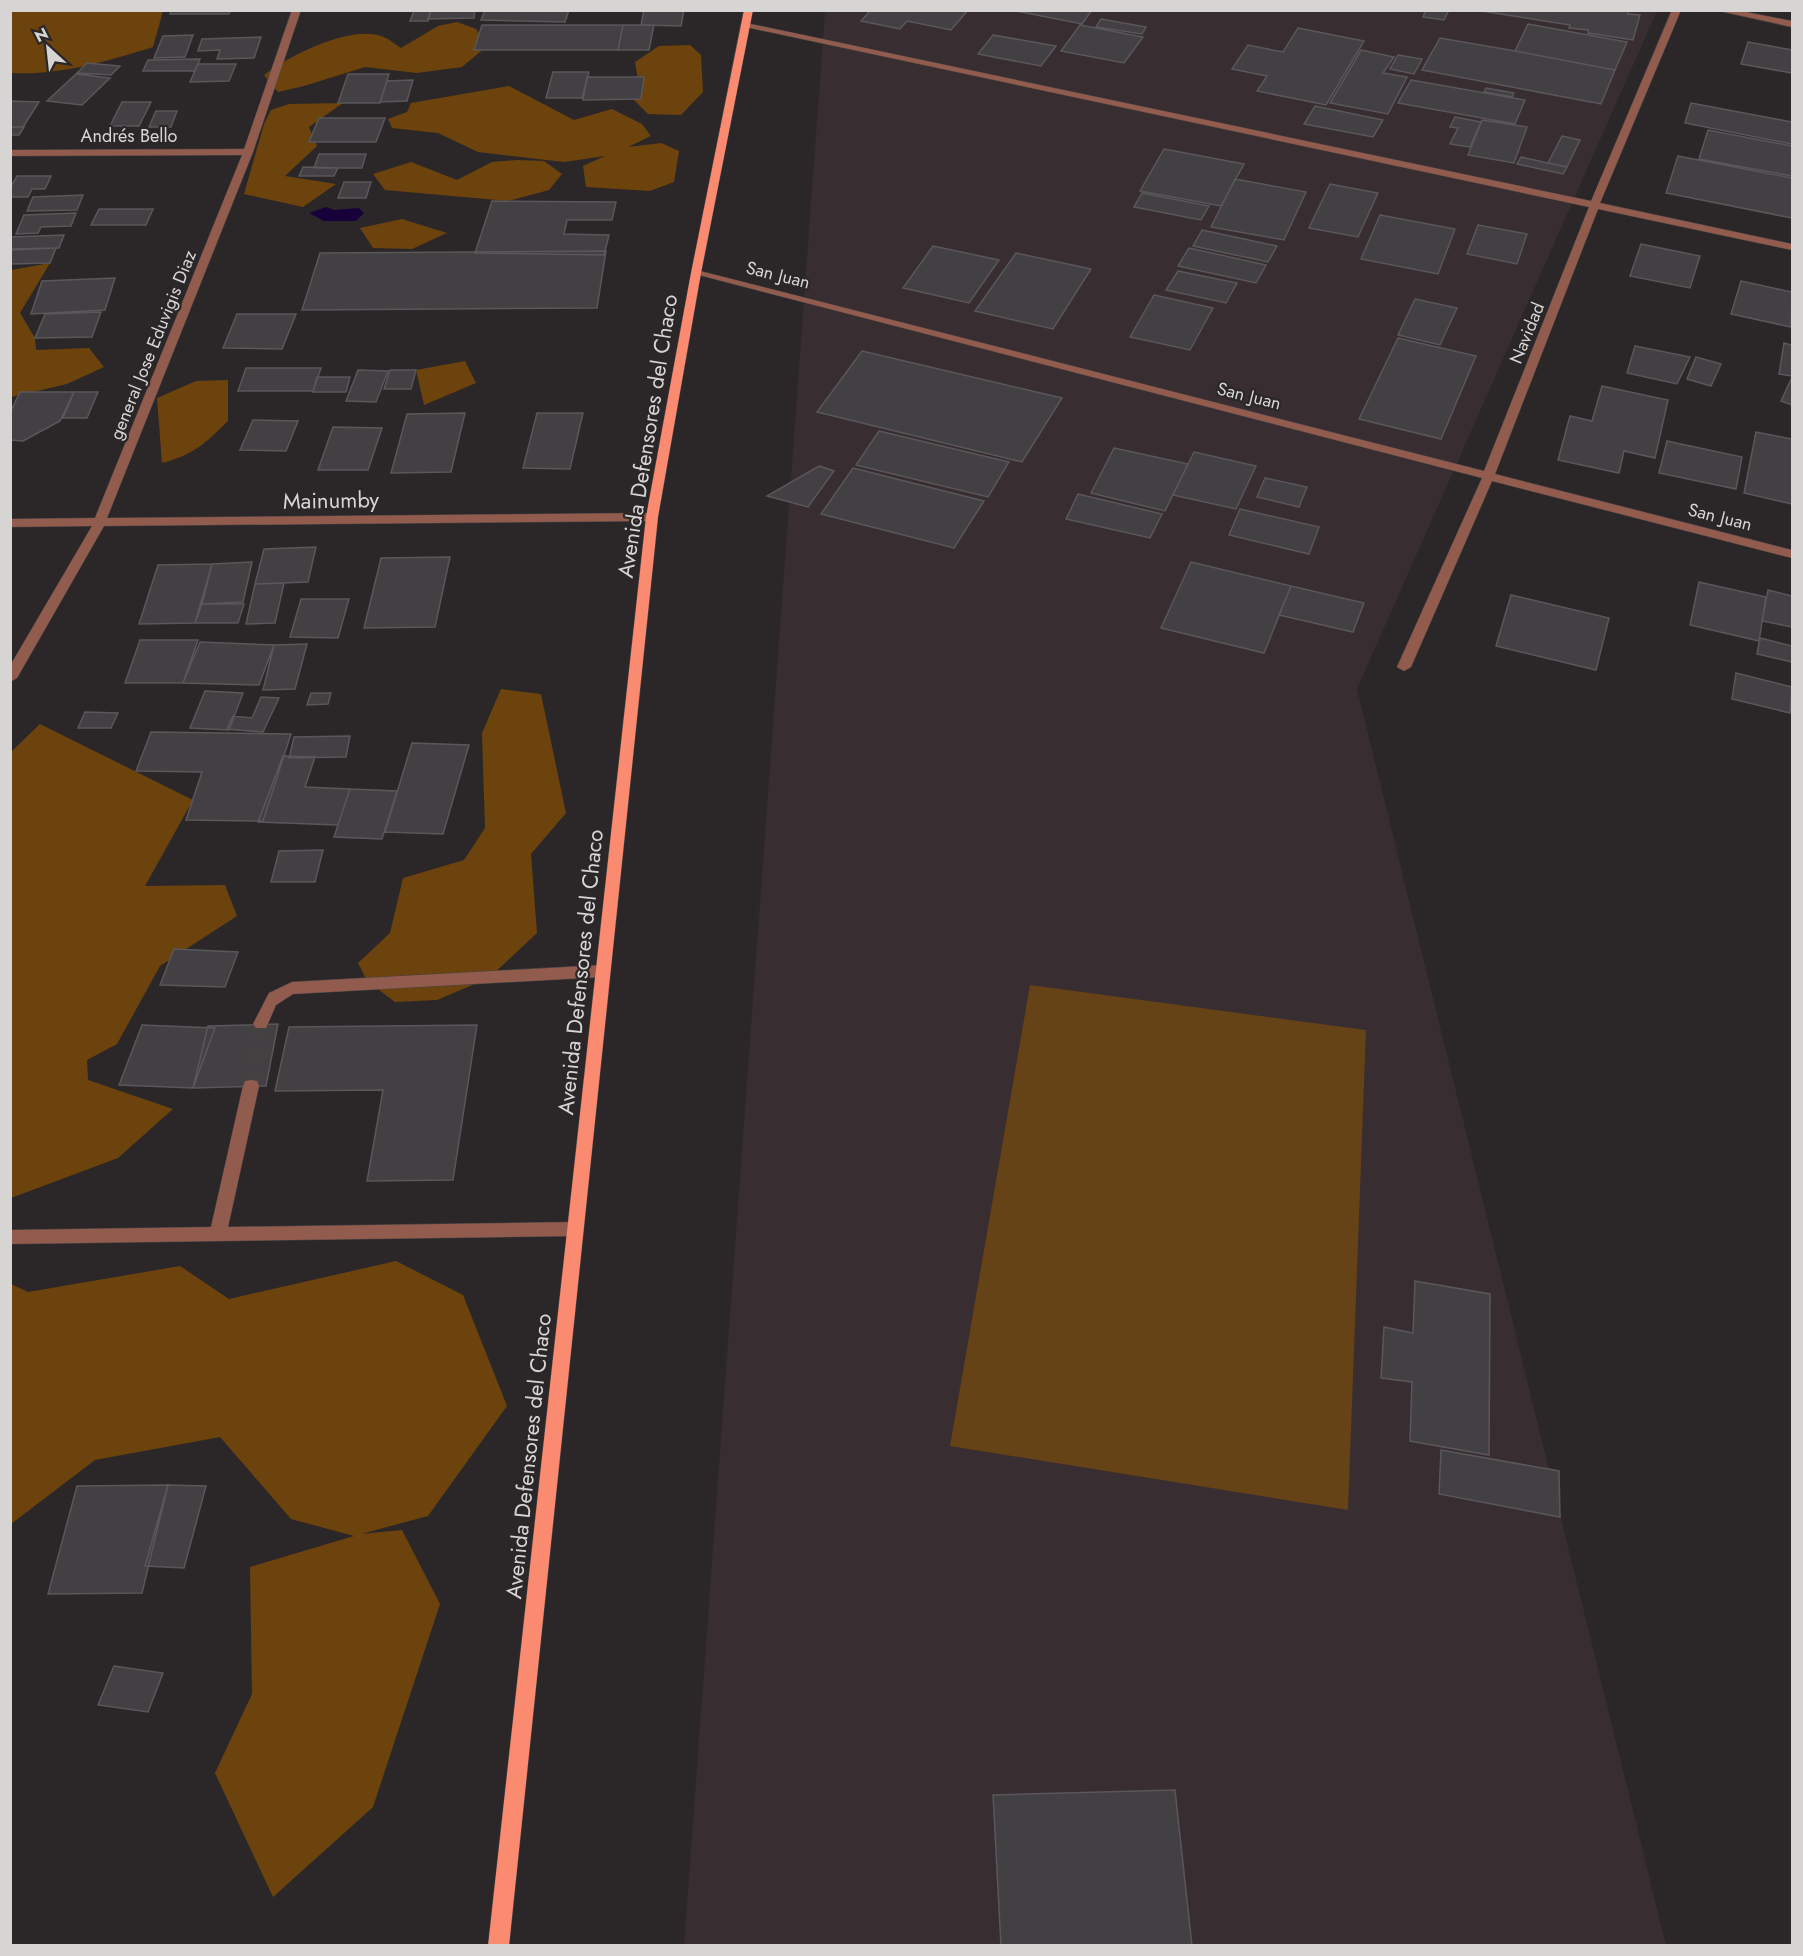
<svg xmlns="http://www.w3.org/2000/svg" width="1803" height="1956" viewBox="0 0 1803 1956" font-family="Jost,sans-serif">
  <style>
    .built { fill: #382d30 }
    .green { fill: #664217 }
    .forest { fill: #6c430d }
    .water { fill: #18003b }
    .building { fill: #434043; stroke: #5a575a; stroke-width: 1.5 }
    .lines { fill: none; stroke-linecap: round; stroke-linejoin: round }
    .minor-tunnel { stroke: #454142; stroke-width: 15; stroke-dasharray: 15 8; stroke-linecap: butt }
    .minor-casing { stroke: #474344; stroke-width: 1 }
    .major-casing { stroke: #474344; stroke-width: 1 }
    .minor { fill: #915b4e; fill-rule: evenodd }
    .major { fill: #fa8a70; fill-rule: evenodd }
    .labels { text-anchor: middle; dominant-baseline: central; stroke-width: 4.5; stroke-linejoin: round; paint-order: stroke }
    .far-street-label { font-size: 18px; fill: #d7d4d4; stroke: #2b2728 }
    .street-label { font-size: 22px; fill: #d7d4d4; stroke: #2b2728 }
  </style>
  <rect width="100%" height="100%" fill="#2b2728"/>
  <!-- built -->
  <path class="built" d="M825,11H1657L1357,689L1666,1945L684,1946Z"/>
  <!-- green -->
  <path class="green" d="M1030,985L1366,1030L1348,1510L950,1446Z"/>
  <!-- forest -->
  <path class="forest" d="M10,11H163L153,47C108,61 58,76 11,73Z
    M457,22L476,29L487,46L462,67L417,73L365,67L304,86L278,92L264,75C288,56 350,25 381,36C388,38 395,44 401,48L438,26Z
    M690,45L701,55L703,92L681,115L648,114L633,99H641L635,62L659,46Z
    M509,86L574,120L612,109L642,124L651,136L628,147L661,143L679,151L674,182L650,191L586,187L583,166L605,156L564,162L478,152L438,133L392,128L388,119L407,112L411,103Z
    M343,103L309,127L317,146L285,176L336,184L303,207L244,194L264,124L271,110L289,104Z
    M517,160L544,161L562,174L549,190L508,201L385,190L373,174L411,162L457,180L492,162Z
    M402,219L447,233L412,249L373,248L360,228Z
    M50,263L20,313L35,338L36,350L89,348L104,367L67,384L11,397V270Z
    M465,361L476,383L424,405L416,370Z
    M228,380V421C206,443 193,455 162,463L157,398L196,381Z
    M501,689L541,694L566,813L531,854L537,933L489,978L437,1000L395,1002L367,981L358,963L390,933L403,878L464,860L485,828L482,733Z
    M40,724L193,800L145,886L225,885L237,916L160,966L117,1044L87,1060L88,1080L173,1109L118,1158L11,1198V752Z
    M396,1261L463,1295L507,1406L428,1516L361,1534L402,1530L440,1604L373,1807L273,1897L215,1773L252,1694L250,1567L354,1536L291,1519L220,1437L95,1460L11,1524V1284L28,1292L180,1266L229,1299Z"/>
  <!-- water -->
  <path class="water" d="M326,207L334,210L359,208L364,213L356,221H324L309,213Z"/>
  <!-- building -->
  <path class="building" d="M172,10H231L229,14H170Z
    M431,10L428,21H410L414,11Z
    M431,10H475L474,18L428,19Z
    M485,10H569L565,22L481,20Z
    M644,10H684L681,26L641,25Z
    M871,10H968L951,30L907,21L900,29L861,21Z
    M1011,10H1092L1082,24Z
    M1426,10H1449L1444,20L1423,17Z
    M1475,10H1627L1629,11L1628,14L1640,15L1633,40L1588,33V30L1569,28L1570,25Z
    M1101,19L1146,27L1142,34L1096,27Z
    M1528,24L1627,42L1615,70L1515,51Z
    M482,25H623L618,50H474Z
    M623,25H654L649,50H618Z
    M1080,25L1143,37L1124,63L1061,51Z
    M1298,28L1364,41L1326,105L1257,91L1267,76L1232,69L1248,45L1283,52Z
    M193,35L185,57L154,58L163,36Z
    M993,35L1056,46L1041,66L978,54Z
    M261,37L254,58L217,59L220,50L198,51L202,39Z
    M1440,38L1515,51L1615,70L1601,104L1422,70Z
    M1748,42L1792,50V73L1741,64Z
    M1361,50L1394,57L1383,73L1407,77L1388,114L1330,103Z
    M1398,55L1422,59L1414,74L1390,69Z
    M200,59L195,71H143L148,60Z
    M87,63L120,66L111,75L77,73Z
    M198,64H236L229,81L190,82Z
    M553,72H589L582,98H546Z
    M76,74L110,78L82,105L47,101Z
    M348,74H389L380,103H338Z
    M587,77H644L641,99L583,100Z
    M413,80L407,101L380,102L387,81Z
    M1411,80L1525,100L1515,124L1398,103Z
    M1486,88L1514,93L1512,97L1484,92Z
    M10,101L39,102L23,127H10Z
    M122,102H151L139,126H110Z
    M1691,103L1792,122V144L1685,123Z
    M1315,106L1383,120L1373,137L1304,124Z
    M156,111H177L171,127H149Z
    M1455,117L1481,122L1470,147L1450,144L1458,128L1450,127Z
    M319,118H385L376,142H309Z
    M1482,120L1527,127L1514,163L1468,155Z
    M10,127H24L19,135H10Z
    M1708,130L1792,146V176L1699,159Z
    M1562,136L1580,140L1567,167L1548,163Z
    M1164,149L1244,164L1221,206L1140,191Z
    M319,154H366L362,168H314Z
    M1678,156L1792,178V218L1666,193Z
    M1521,157L1548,163L1567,167L1563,174L1517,164Z
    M303,167L338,168L334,176H299Z
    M17,176H51L45,189H32L28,197H10V188Z
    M1235,179L1306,192L1284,240L1211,227Z
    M344,182H371L366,198H338Z
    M1330,184L1378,193L1358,237L1309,228Z
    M1142,193L1209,206L1201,220L1134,207Z
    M83,195L77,210L27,211L33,197Z
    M492,201L616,202L612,220H567L564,234L609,235L604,255L475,253Z
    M99,209H153L146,225H91Z
    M76,213L71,226L41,227L38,233L16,234L24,215Z
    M1380,215L1455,229L1438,274L1361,259Z
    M1478,225L1527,234L1517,264L1467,254Z
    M1202,230L1277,246L1268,262L1193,246Z
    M64,235L59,248L10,249V237Z
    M1641,244L1700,256L1690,288L1630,276Z
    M933,246L999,260L969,303L903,288Z
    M56,248L50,263L10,264V250Z
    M1189,248L1266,265L1256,283L1178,266Z
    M606,251L597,308L302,310L320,253Z
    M1016,253L1091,269L1053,329L975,311Z
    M1178,271L1237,283L1226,303L1166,290Z
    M115,278L105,310L31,314L42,281Z
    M1741,281L1792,292L1791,327L1731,314Z
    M1154,295L1213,308L1190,350L1130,337Z
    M1415,299L1457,308L1440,345L1398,335Z
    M101,312L92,337L35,338L45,314Z
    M237,314H296L282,349L223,348Z
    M1398,338L1476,356L1441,439L1359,419Z
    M1784,343L1792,345V376L1779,374Z
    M1635,346L1690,357L1677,384L1627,373Z
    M862,351L1062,398L1022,462L817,412Z
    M1696,357L1721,364L1711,386L1687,379Z
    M246,368H321L313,391H238Z
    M358,370L388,371L376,402L346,401Z
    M390,370H416L411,389H384Z
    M317,377H350L346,392H313Z
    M1792,377V405L1781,401Z
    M1602,386L1668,400L1655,458L1624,451L1619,473L1558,460L1570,416L1592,421Z
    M20,392H74L60,421L23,441L10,440V413Z
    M74,392H98L87,418H63Z
    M465,413L451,472L391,473L407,414Z
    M537,413H583L570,469L523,468Z
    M253,420L298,421L286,451L240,450Z
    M333,427L382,428L368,470H318Z
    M879,431L1009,462L988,497L856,465Z
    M1756,432L1792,439V504L1744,493Z
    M1667,441L1742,457L1736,489L1659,473Z
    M1114,448L1188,464L1165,511L1091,493Z
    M1194,452L1256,466L1236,509L1173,495Z
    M819,466L834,471L808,507L767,496Z
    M853,468L984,501L954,548L821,514Z
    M1265,478L1307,487L1299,507L1257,497Z
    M1078,494L1162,514L1150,538L1066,519Z
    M1240,509L1319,527L1309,554L1229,535Z
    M316,547L308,582L255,584L264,549Z
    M450,557L435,627L364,628L381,558Z
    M252,562L243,602L202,604L212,564Z
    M1191,562L1291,586L1264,653L1161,628Z
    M212,564L195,623L139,624L158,565Z
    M1699,582L1766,597L1759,641L1690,625Z
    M284,583L275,623L246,624L255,584Z
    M1291,586L1364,603L1353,632L1279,615Z
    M1768,590L1792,596V627L1762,621Z
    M1511,595L1609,618L1596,670L1496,646Z
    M301,599H349L338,638L290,637Z
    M202,604H244L238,623H195Z
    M1760,638L1792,646V662L1757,654Z
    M140,640H198L183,683H125Z
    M200,642L274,645L259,685L183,683Z
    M307,644L295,689L263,690L274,645Z
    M1736,673L1792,687L1790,713L1732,699Z
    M205,691L243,693L229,730L190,728Z
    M311,693H331L328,704L307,705Z
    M261,697L279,698L263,732L227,729L233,716L252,718Z
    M85,712L118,713L111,728H78Z
    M151,732L291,734L263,821L186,820L202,772L136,771Z
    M350,736L346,757L289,758L294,737Z
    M412,743L469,745L443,834L385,832Z
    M283,756L315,757L305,787L350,789L338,825L258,822Z
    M350,789L397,791L382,839L334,837Z
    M323,850L315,882H271L279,851Z
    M174,949L238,952L225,987L160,985Z
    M278,1024L266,1086L193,1088L208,1026Z
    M142,1025L215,1028L193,1088L119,1085Z
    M477,1025L453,1180L367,1181L383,1090L275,1091L289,1027Z
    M1415,1281L1490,1294L1489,1455L1410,1441L1412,1382L1381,1378L1384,1327L1413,1333Z
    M1441,1450L1559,1471L1560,1517L1439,1494Z
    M168,1485L206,1486L184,1568L145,1566Z
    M168,1485L142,1593L48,1594L77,1486Z
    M114,1666L163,1673L148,1712L98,1705Z
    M1175,1790L1192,1946H1001L993,1795Z"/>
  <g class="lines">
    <!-- minor-tunnel -->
    <path class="minor-tunnel" d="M251,1086L261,1024"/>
    <!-- minor casing -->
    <g class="minor-casing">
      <path id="minor" d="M292,10H301L253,152L107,518L652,513L658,517L652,521L104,526L17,678L10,682V666L92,526L10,527V519L95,518L242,155L10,156V150L244,149Z
        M1672,10H1681L1600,203L1792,244V250L1598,209L1495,474L1792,550V558L1492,481L1411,667L1404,671L1397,667L1482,478L691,273L696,270L700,271L1484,471L1589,207L741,26L746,23L1591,201Z
        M1715,10H1736L1792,21V27Z
        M603,965L608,967L610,971L608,975L603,977L293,994L276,1005L266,1028H256L253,1024L269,993L292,982Z
        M251,1080L257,1081L259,1086L228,1227L575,1222L581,1224L583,1229L581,1234L575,1236L10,1244V1230L211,1227L243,1086L245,1081Z"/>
    </g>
    <!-- major casing -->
    <g class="major-casing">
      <path id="major" d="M744,10H753L701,273L658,517L509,1946H488L646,517L691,273Z"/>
    </g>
    <!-- minor -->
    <use href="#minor" class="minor"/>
    <!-- major -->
    <use href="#major" class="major"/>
  </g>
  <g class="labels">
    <!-- far-street labels -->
    <g class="far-street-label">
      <text x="129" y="136">Andrés Bello</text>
      <text transform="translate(778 275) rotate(14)">San Juan</text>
      <text transform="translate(1527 333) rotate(-68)">Navidad</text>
      <text transform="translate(153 345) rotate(-68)">general Jose Eduvigis Diaz</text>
      <text transform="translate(1249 396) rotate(14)">San Juan</text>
      <text transform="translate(1720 517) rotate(14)">San Juan</text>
    </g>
    <!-- street labels -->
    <g class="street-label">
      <text transform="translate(647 436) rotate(-81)">Avenida Defensores del Chaco</text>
      <text transform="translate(331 500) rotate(-1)">Mainumby</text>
      <text transform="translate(580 972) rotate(-84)">Avenida Defensores del Chaco</text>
      <text transform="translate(528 1456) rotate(-84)">Avenida Defensores del Chaco</text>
    </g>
  </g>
  <!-- border -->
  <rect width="1803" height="1956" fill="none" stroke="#d7d4d4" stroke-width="24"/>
  <!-- north arrow -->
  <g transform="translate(48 48) rotate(333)" stroke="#2b2728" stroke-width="4.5" paint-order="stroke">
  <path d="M0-4.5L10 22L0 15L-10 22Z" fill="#d7d4d4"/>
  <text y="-9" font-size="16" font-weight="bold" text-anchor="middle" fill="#d7d4d4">N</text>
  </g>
</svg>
